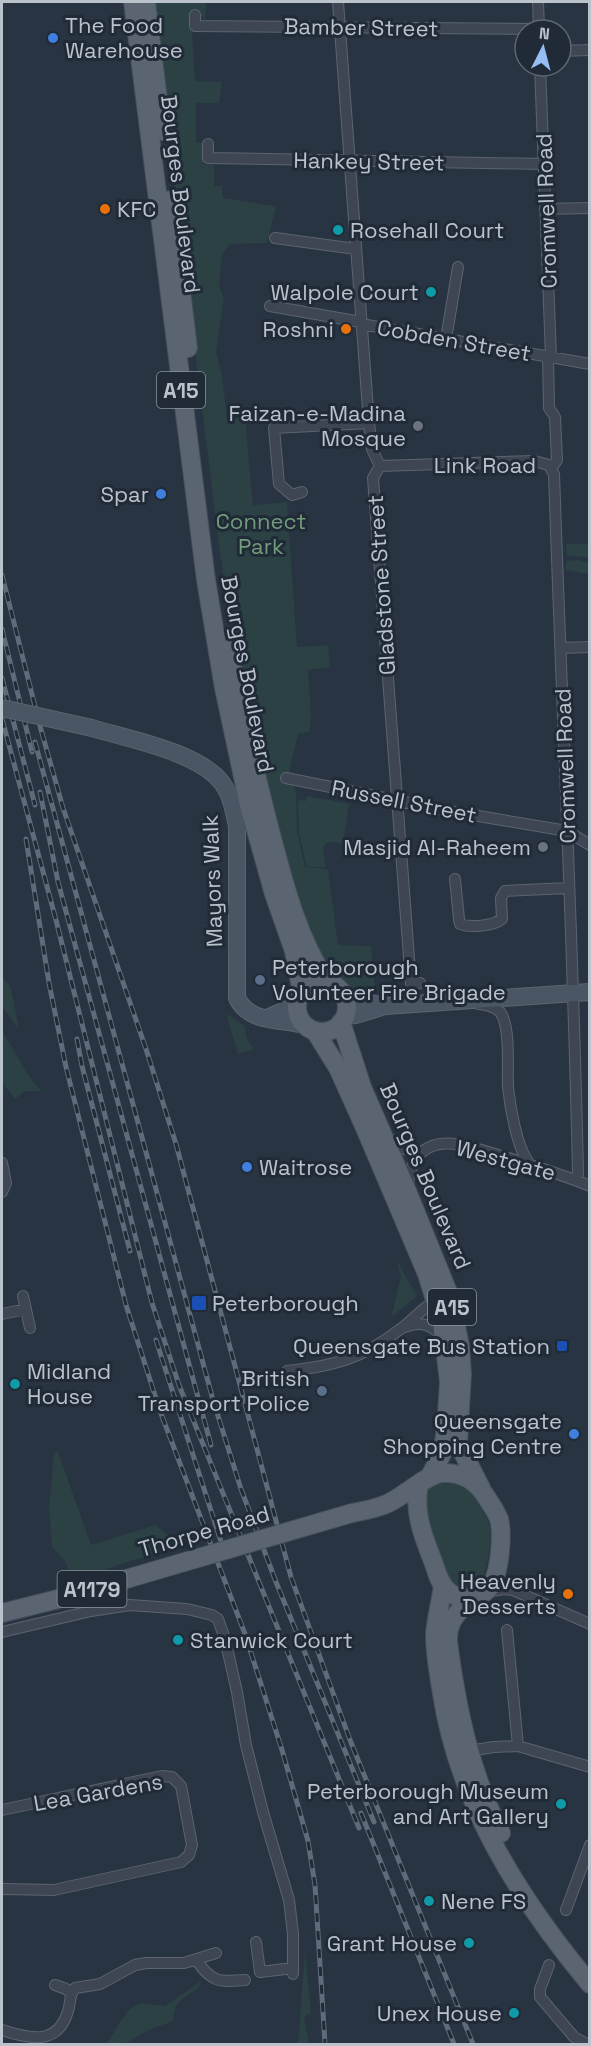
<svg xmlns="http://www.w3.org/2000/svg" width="591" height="2046" viewBox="0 0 591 2046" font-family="'Space Grotesk',sans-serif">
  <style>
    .green { fill: #2b4143 }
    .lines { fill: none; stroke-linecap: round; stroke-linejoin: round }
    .street-casing { stroke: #5b6470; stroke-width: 12 }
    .secondary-casing { stroke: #5b6470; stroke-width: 18 }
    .primary-casing { stroke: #464f5c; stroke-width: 20 }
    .street { stroke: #3d4652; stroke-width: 10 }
    .secondary { stroke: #4b5665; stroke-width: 16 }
    .primary { stroke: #5b6572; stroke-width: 18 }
    .rail-casing { stroke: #5f6b79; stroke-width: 5 }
    .rail { stroke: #212b38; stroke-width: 3; stroke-dasharray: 9; stroke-linecap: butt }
    .secondary-bridge-casing { stroke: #5b6470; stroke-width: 18; stroke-linecap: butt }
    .primary-bridge-casing { stroke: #464f5c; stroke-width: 20; stroke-linecap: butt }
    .secondary-bridge { stroke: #4b5665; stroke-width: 16 }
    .primary-bridge { stroke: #5b6572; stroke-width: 18 }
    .shop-dot { fill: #3f7fe0; stroke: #212b38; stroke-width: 2 }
    .food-dot { fill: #e8710a; stroke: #212b38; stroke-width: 2 }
    .culture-dot { fill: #0f9aa8; stroke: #212b38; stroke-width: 2 }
    .worship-dot { fill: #6b7280; stroke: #212b38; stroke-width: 2 }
    .service-dot { fill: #5c6f8a; stroke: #212b38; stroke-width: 2 }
    .transit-dot { fill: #1a4fb4; stroke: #212b38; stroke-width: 2 }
    .labels { text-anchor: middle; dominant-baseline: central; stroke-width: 6; stroke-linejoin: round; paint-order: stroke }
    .shield { fill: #212b38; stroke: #8c95a0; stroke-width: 1.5 }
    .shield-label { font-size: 21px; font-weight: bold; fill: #bac2cc }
    .poi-label { font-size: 22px; fill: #bac2cc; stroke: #212b38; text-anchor: end }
    .street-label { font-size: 22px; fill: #bac2cc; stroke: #212b38 }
    .park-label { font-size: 22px; fill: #729c7b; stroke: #212b38 }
  </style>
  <rect width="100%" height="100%" fill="#293442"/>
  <!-- green -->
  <path class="green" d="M152,2H206L205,21L198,13L191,14L195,81L222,82L219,103H196V142L203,143V164L214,165V186H222L223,198L276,206L267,243L230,244L222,255L219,287L224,297L216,352L222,375L227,419L245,418L253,505L287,502L297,647L328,645L330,667L308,670L311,715L309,732L298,734L289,773L296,793L297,831L305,867L328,869L338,945L371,946L375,990L370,998C348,990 334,977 319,958L283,859L239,671L220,553Z
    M566,544H589L588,557L567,556Z
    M577,560L589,563L588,574L566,570V561Z
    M307,796L349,804L343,843L328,842L324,845L323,850L326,867H309L306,864L299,832L298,800L306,801Z
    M2,976L11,988L19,1030L2,1006Z
    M230,1014L232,1018L245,1026L246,1037L254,1050L238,1054L227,1017Z
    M2,1031L29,1076L41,1091H25L15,1099L2,1082Z
    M396,1259L417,1296L391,1317L401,1276Z
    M58,1452L91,1545L156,1525L173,1539L167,1550L73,1579L65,1561L52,1547L49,1509L54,1453Z
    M449,1479C454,1481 462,1483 466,1486C474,1493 488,1517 490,1527C492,1538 487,1575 480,1582C476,1586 471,1587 467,1588C458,1589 452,1583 447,1577L424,1515L428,1484Z
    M305,1951L311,2013L304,2017L309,2044H298Z
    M201,1981C199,1993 186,1994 179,2002C174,2007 174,2015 173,2021L149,2030L124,2044H105C116,2034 124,2007 140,2004C148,2003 157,2006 165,2006Z"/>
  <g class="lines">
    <!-- street casing -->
    <g class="street-casing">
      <path id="street" d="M338,2L369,423L372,449L380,466
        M538,2L539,30
        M195,15V26L539,29
        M561,51L590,50
        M540,66L551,357
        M208,144V158L544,164
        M545,209L590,208
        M275,238L356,249
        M270,306L361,322
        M361,324L590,364
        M446,339L458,267
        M548,356L549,408L555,417L557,460L551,469
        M380,466L373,478L411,984L420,983
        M380,466L534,461L549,465L551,469
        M551,469L554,474C562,707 573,940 578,1173L576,1180
        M302,492L292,495L279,484L274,428L369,423
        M561,648L590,647
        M286,778L449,811L567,831L590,845
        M455,879L459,919L460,924C470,928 493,926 502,919L501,898L505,891L569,888
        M478,1004C485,1004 495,1007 500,1012C511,1026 507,1069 508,1087C510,1107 517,1148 529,1163
        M387,1137L404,1149L421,1152
        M2,1163L6,1183L2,1192
        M408,1185C408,1175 411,1168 416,1159C435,1130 476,1149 502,1156C531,1165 561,1174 590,1186
        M23,1296L30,1328
        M2,1314L26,1309
        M405,1327C422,1320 433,1326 444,1338
        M287,1371C333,1366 362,1359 399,1330C412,1321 421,1309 435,1301L441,1304
        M486,1592L504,1589L513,1590L590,1624
        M507,1630L518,1746
        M2,1632L91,1611L130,1605L187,1609L212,1615L218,1619L225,1639L237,1692L246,1745L263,1812L289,1900L293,1934V1974
        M469,1751L494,1747L518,1746L590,1767
        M2,1810L162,1776L172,1777L181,1786L192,1845L189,1855L181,1862L54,1890L2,1889
        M566,1910L590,1845
        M256,1942L260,1972L293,1968
        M197,1961C212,1983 220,1982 245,1980
        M549,1965L540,1989V1997L574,2037L587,2044
        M55,1985L66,1989L71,1993
        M2,2030C29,2039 58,2046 68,2011C71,2002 69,1995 75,1988L100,1984L135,1965L146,1963H184L216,1953"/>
    </g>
    <!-- secondary casing -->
    <g class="secondary-casing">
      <path id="secondary" d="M92,728C128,739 199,752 222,783C231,795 234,811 237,826V998C249,1023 280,1019 304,1025
        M344,995L370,1003L386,1006L590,992
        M345,1016L356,1015L382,1007
        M269,1017L297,1005"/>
    </g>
    <!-- primary casing -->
    <g class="primary-casing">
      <path id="primary" d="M133,2L206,580L224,688L249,805L274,894L294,951L302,992
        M146,2L162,131
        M170,200L188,348
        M229,649C239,706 253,763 267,819C282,875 295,934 327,982
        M297 1007a25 25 0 1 1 50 0a25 25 0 1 1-50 0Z
        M341,1022L362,1087L407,1191L450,1297L460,1346L462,1374L458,1443L481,1488
        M315,1031L338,1068L365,1128L427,1274L442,1322L449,1382L446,1430L442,1454L430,1476
        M352,1513C363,1511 374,1509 384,1505C402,1499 425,1474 443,1473C461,1472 476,1481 485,1495C490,1503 496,1511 499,1519C503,1534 500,1574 490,1587C480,1600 457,1602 446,1589C439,1582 437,1573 434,1564C424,1538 413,1513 419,1485
        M443,1585C441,1602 436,1618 435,1635C435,1655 439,1674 442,1694C459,1804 520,1900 590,1984
        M472,1598C458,1612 447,1621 448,1642C457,1709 470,1773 501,1833
        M2,1613L58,1599L181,1563"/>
    </g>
    <!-- street -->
    <use href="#street" class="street"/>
    <!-- secondary -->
    <use href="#secondary" class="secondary"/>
    <!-- primary -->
    <use href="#primary" class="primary"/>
    <!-- rail casing -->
    <g class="rail-casing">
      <path id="rail" d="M2,575L40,726L63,808L146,1049L176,1144L291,1577L350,1740L473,2044
        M2,629L32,752
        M2,678L35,805
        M2,719L56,920L152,1303L179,1385L359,1828
        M35,742L213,1400L241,1489L276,1582L374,1822
        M40,792L58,882L211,1445
        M26,839L49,983L66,1067L126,1305L160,1411L245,1634L282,1750L308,1841L315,1885L325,2044
        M77,1039L82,1066L130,1251
        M156,1340L225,1554
        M361,1813L454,2044"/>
    </g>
    <!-- rail -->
    <use href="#rail" class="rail"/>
    <!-- secondary-bridge casing -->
    <g class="secondary-bridge-casing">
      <path id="secondary-bridge" d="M2,708L92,728"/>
    </g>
    <!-- primary-bridge casing -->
    <g class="primary-bridge-casing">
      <path id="primary-bridge" d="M181,1563L352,1513"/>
    </g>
    <!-- secondary-bridge -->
    <use href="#secondary-bridge" class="secondary-bridge"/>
    <!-- primary-bridge -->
    <use href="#primary-bridge" class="primary-bridge"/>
  </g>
  <!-- markers -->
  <g class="shop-dot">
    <circle cx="53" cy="38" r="6"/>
    <circle cx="161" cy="494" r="6"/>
    <circle cx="247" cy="1167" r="6"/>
    <circle cx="574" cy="1434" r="6"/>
  </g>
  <g class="food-dot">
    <circle cx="105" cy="209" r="6"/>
    <circle cx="346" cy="329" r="6"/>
    <circle cx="568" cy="1594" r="6"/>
  </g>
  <g class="culture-dot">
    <circle cx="338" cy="230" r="6"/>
    <circle cx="431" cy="292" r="6"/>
    <circle cx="15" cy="1384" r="6"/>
    <circle cx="178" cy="1640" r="6"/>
    <circle cx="561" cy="1804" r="6"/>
    <circle cx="429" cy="1901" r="6"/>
    <circle cx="469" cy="1943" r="6"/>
    <circle cx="514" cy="2013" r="6"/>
  </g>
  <g class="worship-dot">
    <circle cx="418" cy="426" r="6"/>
    <circle cx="543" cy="847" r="6"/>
  </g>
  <g class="service-dot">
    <circle cx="260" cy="980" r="6"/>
    <circle cx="322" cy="1391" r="6"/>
  </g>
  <g class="transit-dot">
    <rect x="191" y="1295" width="16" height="16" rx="3"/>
    <rect x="556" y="1340" width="12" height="12" rx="3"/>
  </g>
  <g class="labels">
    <!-- shield labels -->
    <g class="shield">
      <rect x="157" y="372" width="48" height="36" rx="4.5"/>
      <rect x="428" y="1289" width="48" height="36" rx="4.5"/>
      <rect x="57.5" y="1571" width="69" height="36" rx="4.5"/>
    </g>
    <g class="shield-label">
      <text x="181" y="390">A15</text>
      <text x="452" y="1307">A15</text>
      <text x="92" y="1589">A1179</text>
    </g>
    <!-- poi labels -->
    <g class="poi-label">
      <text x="65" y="25" text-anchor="start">The Food<tspan x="65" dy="25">Warehouse</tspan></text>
      <text x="117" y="209" text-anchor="start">KFC</text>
      <text x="350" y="230" text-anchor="start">Rosehall Court</text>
      <text x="419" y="292">Walpole Court</text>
      <text x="334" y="329">Roshni</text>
      <text x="406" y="413">Faizan-e-Madina<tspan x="406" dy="25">Mosque</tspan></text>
      <text x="149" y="494">Spar</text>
      <text x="531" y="847">Masjid Al-Raheem</text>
      <text x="272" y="967" text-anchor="start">Peterborough<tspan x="272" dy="25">Volunteer Fire Brigade</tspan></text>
      <text x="259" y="1167" text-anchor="start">Waitrose</text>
      <text x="212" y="1303" text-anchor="start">Peterborough</text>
      <text x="550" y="1346">Queensgate Bus Station</text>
      <text x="27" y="1371" text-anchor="start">Midland<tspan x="27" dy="25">House</tspan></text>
      <text x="310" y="1378">British<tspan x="310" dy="25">Transport Police</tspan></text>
      <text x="562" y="1421">Queensgate<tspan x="562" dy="25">Shopping Centre</tspan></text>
      <text x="556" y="1581">Heavenly<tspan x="556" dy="25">Desserts</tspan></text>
      <text x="190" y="1640" text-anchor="start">Stanwick Court</text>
      <text x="549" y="1791">Peterborough Museum<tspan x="549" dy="25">and Art Gallery</tspan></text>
      <text x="441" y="1901" text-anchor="start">Nene FS</text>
      <text x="457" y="1943">Grant House</text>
      <text x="502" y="2013">Unex House</text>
    </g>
    <!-- street labels -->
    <g class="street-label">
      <text transform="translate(361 27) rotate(1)">Bamber Street</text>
      <text transform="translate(369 161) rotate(1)">Hankey Street</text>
      <text transform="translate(181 194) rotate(83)">Bourges Boulevard</text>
      <text transform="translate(546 211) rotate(-92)">Cromwell Road</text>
      <text transform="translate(454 340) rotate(10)">Cobden Street</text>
      <text x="485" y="465">Link Road</text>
      <text transform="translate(381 585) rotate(-94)">Gladstone Street</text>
      <text transform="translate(248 674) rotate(79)">Bourges Boulevard</text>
      <text transform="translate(565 766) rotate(-92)">Cromwell Road</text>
      <text transform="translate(404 801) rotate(11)">Russell Street</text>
      <text transform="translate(212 881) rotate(-92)">Mayors Walk</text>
      <text transform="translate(506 1160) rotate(15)">Westgate</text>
      <text transform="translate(426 1176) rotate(67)">Bourges Boulevard</text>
      <text transform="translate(204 1531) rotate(-16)">Thorpe Road</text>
      <text transform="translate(98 1792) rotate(-10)">Lea Gardens</text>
    </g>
    <!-- park labels -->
    <g class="park-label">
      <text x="261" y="521">Connect<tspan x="261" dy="25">Park</tspan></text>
    </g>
  </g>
  <!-- border -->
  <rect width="591" height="2046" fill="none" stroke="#bac2cc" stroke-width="6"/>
  <!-- north arrow -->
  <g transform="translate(543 48) rotate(6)"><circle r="28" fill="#212b38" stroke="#5e6773" stroke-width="1.5"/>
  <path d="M0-4.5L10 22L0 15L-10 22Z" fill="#97bef4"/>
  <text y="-9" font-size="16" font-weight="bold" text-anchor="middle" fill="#bac2cc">N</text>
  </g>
</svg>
